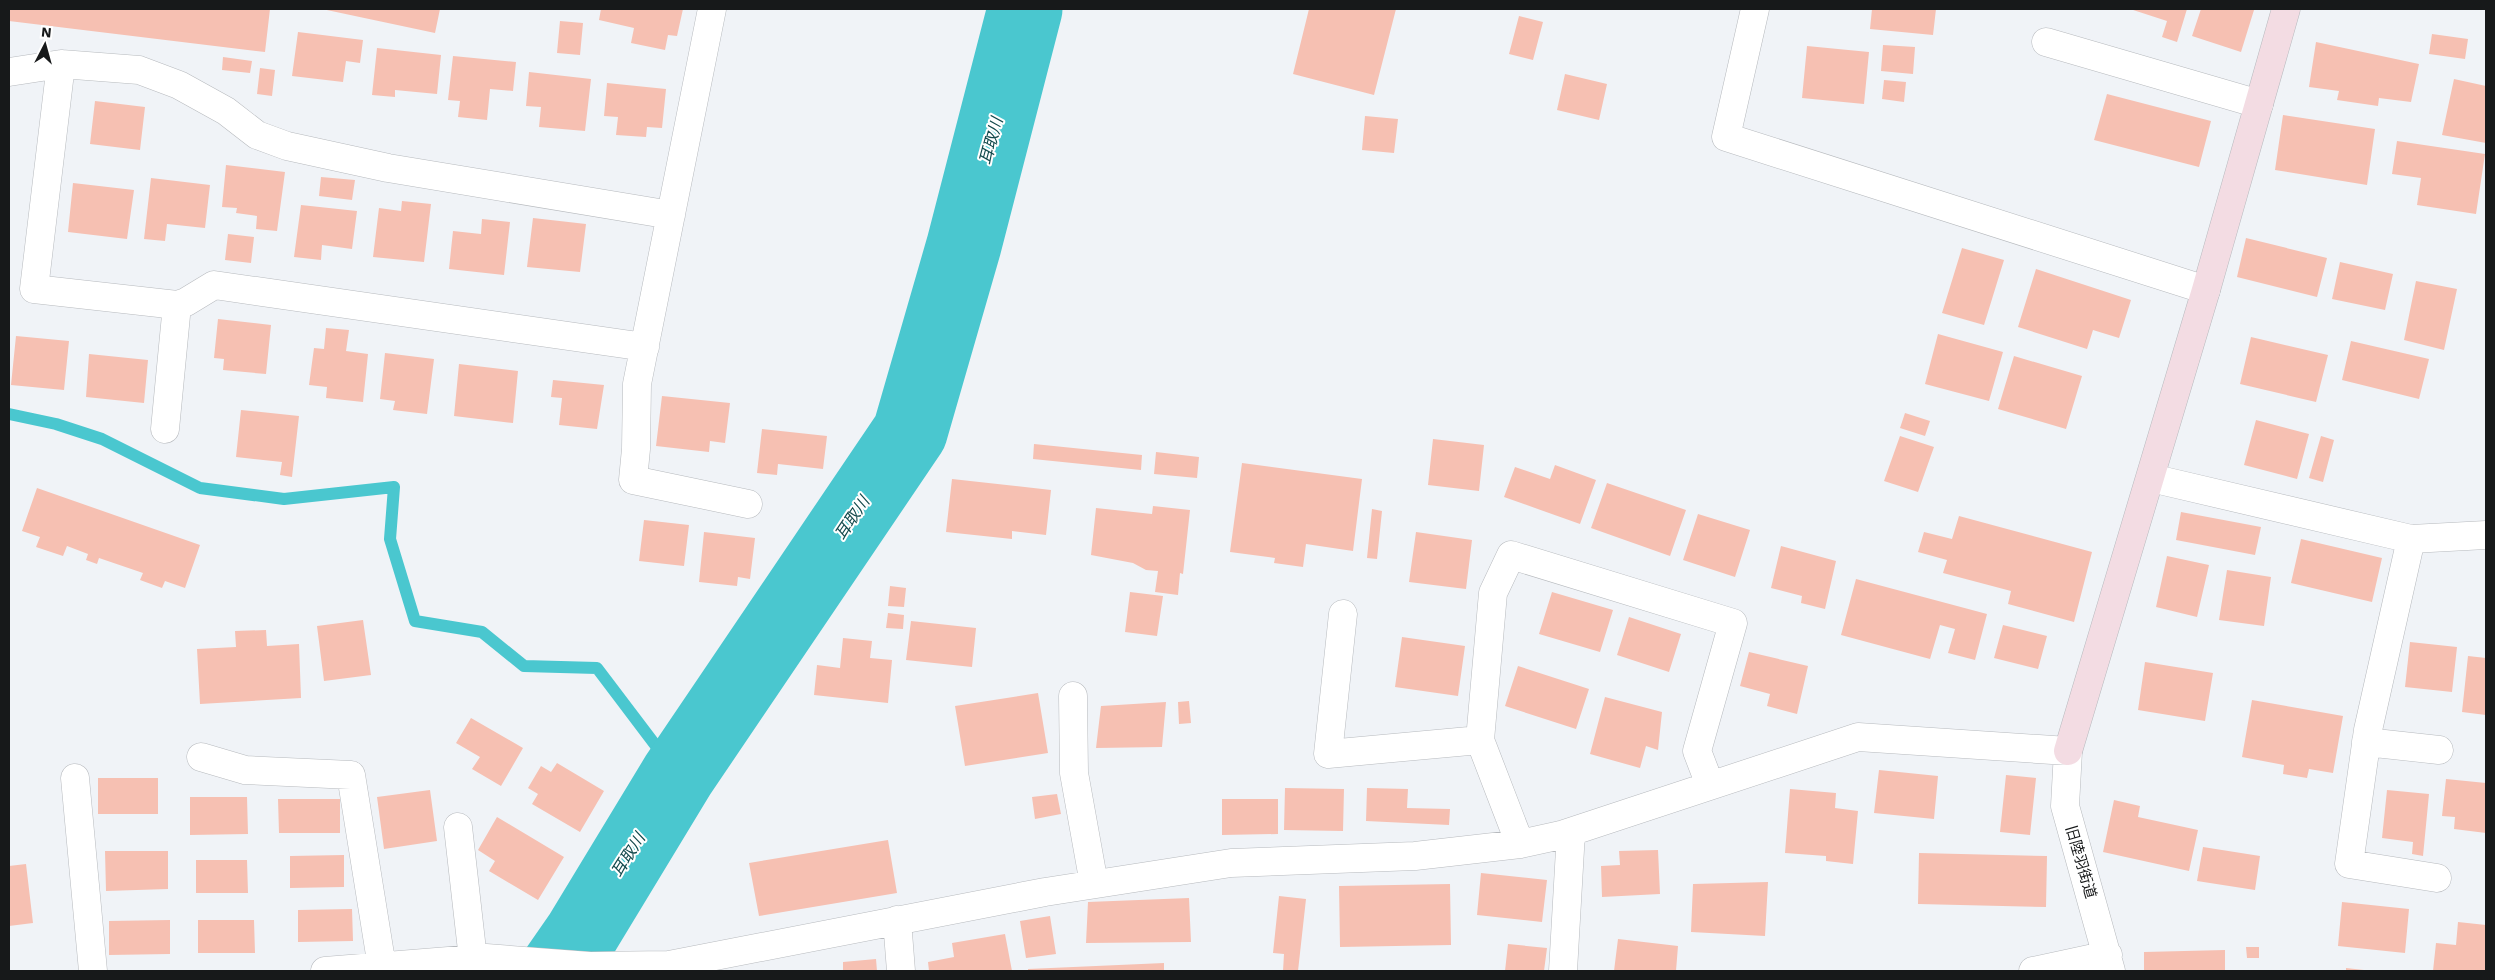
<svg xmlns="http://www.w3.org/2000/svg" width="2495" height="980" viewBox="0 0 2495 980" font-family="'Work Sans','Noto Sans JP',sans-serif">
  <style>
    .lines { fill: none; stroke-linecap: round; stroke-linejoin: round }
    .stream { stroke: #4ac7cf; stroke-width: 12 }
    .river { stroke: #4ac7cf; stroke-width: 75 }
    .building { fill: #f6c0b2 }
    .street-casing { stroke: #b7babe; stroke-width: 29 }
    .secondary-casing { stroke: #b7babe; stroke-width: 29 }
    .street { stroke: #fff; stroke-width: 28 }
    .secondary { stroke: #f3dce3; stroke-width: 28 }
    .labels { text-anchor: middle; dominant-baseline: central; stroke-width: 4; stroke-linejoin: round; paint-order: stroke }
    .street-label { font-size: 15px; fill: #17191a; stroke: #fff }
    .water-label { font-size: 16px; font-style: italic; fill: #12494c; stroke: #fff }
  </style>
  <rect width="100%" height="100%" fill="#f0f3f7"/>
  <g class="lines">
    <!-- stream -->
    <path class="stream" d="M9,414L56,424L102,439L200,488L284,499L394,487L390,539L415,621L482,632L524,666L597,668L678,775"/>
    <!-- river -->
    <path class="river" d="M556,971L581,935L678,775L910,432L964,245L1025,9"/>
  </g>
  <!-- building -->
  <path class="building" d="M9,9H270L265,52L9,21Z
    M322,9H440L435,33Z
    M601,9H683L677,36L668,35L665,50L631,43L634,28L599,20Z
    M1309,9H1396L1374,95L1293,74Z
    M1872,9H1936L1933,35L1870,29Z
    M2130,9H2187L2177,42L2162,37L2167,21Z
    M2201,9L2254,10L2241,52L2192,36Z
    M1519,16L1543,22L1533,60L1509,54Z
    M560,21L583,23L580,55L557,53Z
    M298,32L363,40L360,63L346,61L343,82L292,76Z
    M2432,34L2468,39L2465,59L2429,54Z
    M2316,42L2419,64L2411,102L2379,98L2378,106L2337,100L2339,91L2309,87Z
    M1883,45L1915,47L1913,74L1881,71Z
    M1807,46L1869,52L1864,104L1802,98Z
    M377,48L441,55L437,94L395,90V97L372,95Z
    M453,56L516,62L513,91L490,89L487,120L458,117L460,101L448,100Z
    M223,57L252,61L250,73L222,70Z
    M260,68L275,70L272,96L257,94Z
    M529,72L591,79L585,131L539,127L541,107L526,106Z
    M1565,74L1607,84L1599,120L1557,110Z
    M2454,79L2486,86V143L2442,135Z
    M1884,80L1906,82L1904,102L1882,99Z
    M607,83L666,89L662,128L647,127L646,137L616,135L618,117L604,116Z
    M2107,94L2211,121L2199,167L2094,140Z
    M95,101L145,107L140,150L90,144Z
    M2283,115L2375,129L2367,185L2275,170Z
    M1365,116L1398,119L1394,153L1362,150Z
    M2397,141L2485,154L2476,214L2417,205L2421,178L2392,174Z
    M226,165L285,172L277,231L256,229L257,216L236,213L237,208L222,207Z
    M321,177L355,180L352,200L319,196Z
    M151,178L210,185L205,228L167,224L165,241L144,239Z
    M73,183L134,190L127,239L68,232Z
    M402,201L431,204L424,262L373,257L379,208L401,211Z
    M301,205L357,211L352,249L322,245L321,260L294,257Z
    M533,218L586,224L580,272L527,267Z
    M482,219L510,222L504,275L449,269L453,231L481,234Z
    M228,234L254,237L251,263L225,260Z
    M2246,238L2327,258L2317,297L2237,277Z
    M1962,248L2004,260L1984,325L1942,313Z
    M2340,262L2393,274L2385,310L2332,299Z
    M2036,269L2131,300L2119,338L2093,330L2087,349L2018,327Z
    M2416,281L2457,289L2444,350L2404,340Z
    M218,319L271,325L266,374L223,370L224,359L214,358Z
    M326,328L349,330L346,351L368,354L363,402L326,398L327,387L309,385L314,348L324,349Z
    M1938,334L2003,352L1989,401L1925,384Z
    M16,336L69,341L64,390L11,385Z
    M2251,337L2328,355L2316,402L2240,384Z
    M2351,341L2429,359L2419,399L2342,380Z
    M385,353L434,359L427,414L393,410L395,401L380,399Z
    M89,354L148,360L144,403L86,397Z
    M2014,356L2082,376L2066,429L1998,409Z
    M459,364L518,371L513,423L454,416Z
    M553,380L604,385L597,429L559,425L562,398L551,397Z
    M662,396L730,403L725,443L710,441L709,452L656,446Z
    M241,410L299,416L292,477L280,475L282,462L236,457Z
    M1905,413L1930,421L1925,436L1900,428Z
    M2256,420L2309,434L2297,479L2244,465Z
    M762,429L827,436L823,469L778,464L777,475L757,473Z
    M1900,436L1934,447L1918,492L1884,481Z
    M2321,436L2334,440L2323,482L2309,478Z
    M1433,439L1484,445L1479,491L1428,485Z
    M1034,444L1142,455L1141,470L1033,459Z
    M1156,452L1199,457L1197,478L1154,474Z
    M1242,463L1362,479L1353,551L1306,544L1303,567L1274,563L1275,558L1230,552Z
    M1555,465L1596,480L1580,524L1504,497L1515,467L1550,479Z
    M952,479L1051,490L1046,535L1012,531V539L946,532Z
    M1607,483L1686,510L1670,556L1591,528Z
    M37,488L200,545L185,588L165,581L162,588L140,580L143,573L99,558L97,564L86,560L88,554L67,546L63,556L36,547L40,537L22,531Z
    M1153,506L1190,510L1183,574L1180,573L1178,595L1155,592L1158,571L1146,570L1133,563L1091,555L1096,508L1152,514Z
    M1372,509L1382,511L1377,559L1367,558Z
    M2181,512L2261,527L2255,555L2176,540Z
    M1698,514L1750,530L1735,577L1683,560Z
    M1959,516L2092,552L2074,622L2008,604L2011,591L1943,573L1947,560L1918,552L1924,532L1952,539Z
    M644,520L689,525L684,566L639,561Z
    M704,532L755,538L750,579L738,577L737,586L699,582Z
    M1416,532L1472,540L1466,589L1409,582Z
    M2301,539L2382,558L2372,602L2291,583Z
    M1781,546L1836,561L1825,609L1801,603L1802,596L1771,588Z
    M2167,556L2209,565L2197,617L2156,607Z
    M2227,570L2271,577L2264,626L2219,620Z
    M1856,579L1987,614L1975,660L1948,653L1955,629L1940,625L1930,659L1841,635Z
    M890,586L906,588L904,607L888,606Z
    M1130,592L1163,596L1157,636L1125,632Z
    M1552,592L1613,610L1600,652L1539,634Z
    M888,613L904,615L903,629L886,628Z
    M1629,617L1681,634L1669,672L1617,655Z
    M363,620L371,675L324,681L317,626Z
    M911,621L976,628L972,667L906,660Z
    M2003,625L2047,636L2038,669L1994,658Z
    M266,630L267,646L299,644L301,698L200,704L197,649L236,647L235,631Z
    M1402,637L1465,646L1458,696L1395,687Z
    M843,638L872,641L870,658L892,660L888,703L814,695L817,665L840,668Z
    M2410,642L2457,647L2452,692L2405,687Z
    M1749,652L1808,666L1797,714L1767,706L1770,694L1740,686Z
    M2468,656L2486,658V715L2462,712Z
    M2145,662L2213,673L2205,721L2138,710Z
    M1518,666L1589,689L1576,729L1505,706Z
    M1038,693L1048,753L965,766L955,706Z
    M1605,697L1662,712L1658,750L1646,746L1640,768L1590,754Z
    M2252,700L2343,716L2333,773L2309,769L2307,778L2283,774L2284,765L2242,757Z
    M1189,701L1191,723L1179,724L1178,702Z
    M1166,702L1162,747L1096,748L1101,706Z
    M471,718L523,748L501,786L472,769L480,757L456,743Z
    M557,763L604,791L580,832L532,804L538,794L528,788L541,766L551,772Z
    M1879,770L1938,776L1934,819L1874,813Z
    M2006,775L2036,778L2030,835L2000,832Z
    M98,778H158V814H98Z
    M2446,779L2486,783V833L2454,829L2455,817L2442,816Z
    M1285,788L1344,789L1343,831L1284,830Z
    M1367,788L1408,789L1407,808L1450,809L1449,825L1366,821Z
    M1790,789L1836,793L1835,808L1858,811L1853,864L1826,861V856L1785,853Z
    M430,790L437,841L384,849L377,797Z
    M2387,790L2429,794L2423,856L2412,854L2413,842L2382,838Z
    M1057,794L1061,814L1035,819L1032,797Z
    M190,797H247L248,834L190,835Z
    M278,799H340V833H279Z
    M1222,799H1278V834L1222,835Z
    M2114,800L2140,806L2138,817L2198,830L2189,871L2103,852Z
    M497,817L564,857L538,900L489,871L495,861L478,850Z
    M888,840L897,893L759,916L749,863Z
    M2203,847L2260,856L2255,890L2197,881Z
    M1658,850L1660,894L1602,897L1601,866L1620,865L1619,851Z
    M105,851H168V889L106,891Z
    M1919,853L2047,856L2046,907L1918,904Z
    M344,855V887L290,888V856Z
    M196,860H247L248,893H196Z
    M26,864L33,923L9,926V866Z
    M1481,873L1547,880L1542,922L1477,915Z
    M1768,882L1765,936L1691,932L1693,884Z
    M1450,884L1451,945L1340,947L1339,886Z
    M1279,896L1306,899L1298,971H1283L1284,954L1273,953Z
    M1189,898L1191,942L1086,943L1088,902Z
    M2342,902L2409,909L2405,953L2338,946Z
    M352,909L353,941L298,942V910Z
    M1050,916L1056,954L1026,958L1020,921Z
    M170,920V954L109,955V921Z
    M198,920H254L255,953H198Z
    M2458,922L2486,925V971H2433L2436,943L2456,945Z
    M1005,934L1012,971H929L928,962L954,957L952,943Z
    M1618,939L1678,946L1676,971H1614Z
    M1508,944L1547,948L1544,971H1505Z
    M2246,947H2259V958H2247Z
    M2225,950V971H2144V952Z
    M876,959L877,971H843V962Z
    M1164,963V971H1028V969Z
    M2346,968L2364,970V971H2346Z"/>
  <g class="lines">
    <!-- street casing -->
    <g class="street-casing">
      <path id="street" d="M712,9L637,384L636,449L633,480L748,504
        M1755,9L1726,137L2206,290
        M2046,42L2259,104
        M61,64L34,289L177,305L186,302L214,285L645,347
        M9,72L61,64L139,70L179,85L226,111L257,135L287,146L388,168L671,215
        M165,429L177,305
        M2151,478L2411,539L2486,535
        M2411,539L2368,730L2349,864L2437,878
        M1343,614L1328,754L1480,740
        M1073,696L1074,773L1094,884
        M2366,742L2439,750
        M201,757L245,770L351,775L382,967
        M75,778L93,971
        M458,827L473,959
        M1520,844L1480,740L1493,593L1511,555L1733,623L1697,751L1710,785
        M897,920L901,971
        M325,971L486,958L590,966L669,965L1045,892L1231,863L1415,856L1520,844L1561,835L1858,737L2068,751L2065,806L2111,971
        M1563,971L1571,832
        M2033,971L2108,955"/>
    </g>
    <!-- secondary casing -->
    <g class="secondary-casing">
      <path id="secondary" d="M2068,751L2206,290L2286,9"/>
    </g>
    <!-- street -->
    <use href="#street" class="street"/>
    <!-- secondary -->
    <use href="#secondary" class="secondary"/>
  </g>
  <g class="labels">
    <!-- street labels -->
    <g class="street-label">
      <text transform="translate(2081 862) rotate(74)">旧陸羽街道</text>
    </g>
    <!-- water labels -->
    <g class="water-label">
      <text transform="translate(991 141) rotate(-75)">耳取川</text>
      <text transform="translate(852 518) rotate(-56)">耳取川</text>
      <text transform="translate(628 855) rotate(-58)">耳取川</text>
    </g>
  </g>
  <!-- border -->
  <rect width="2495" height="980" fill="none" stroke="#17191a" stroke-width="20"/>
  <!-- north arrow -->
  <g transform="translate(45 45) rotate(6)" stroke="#ffffff" stroke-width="4" paint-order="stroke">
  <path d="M0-4L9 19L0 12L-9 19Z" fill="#17191a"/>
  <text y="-8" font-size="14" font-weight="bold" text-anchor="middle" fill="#17191a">N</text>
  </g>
</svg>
